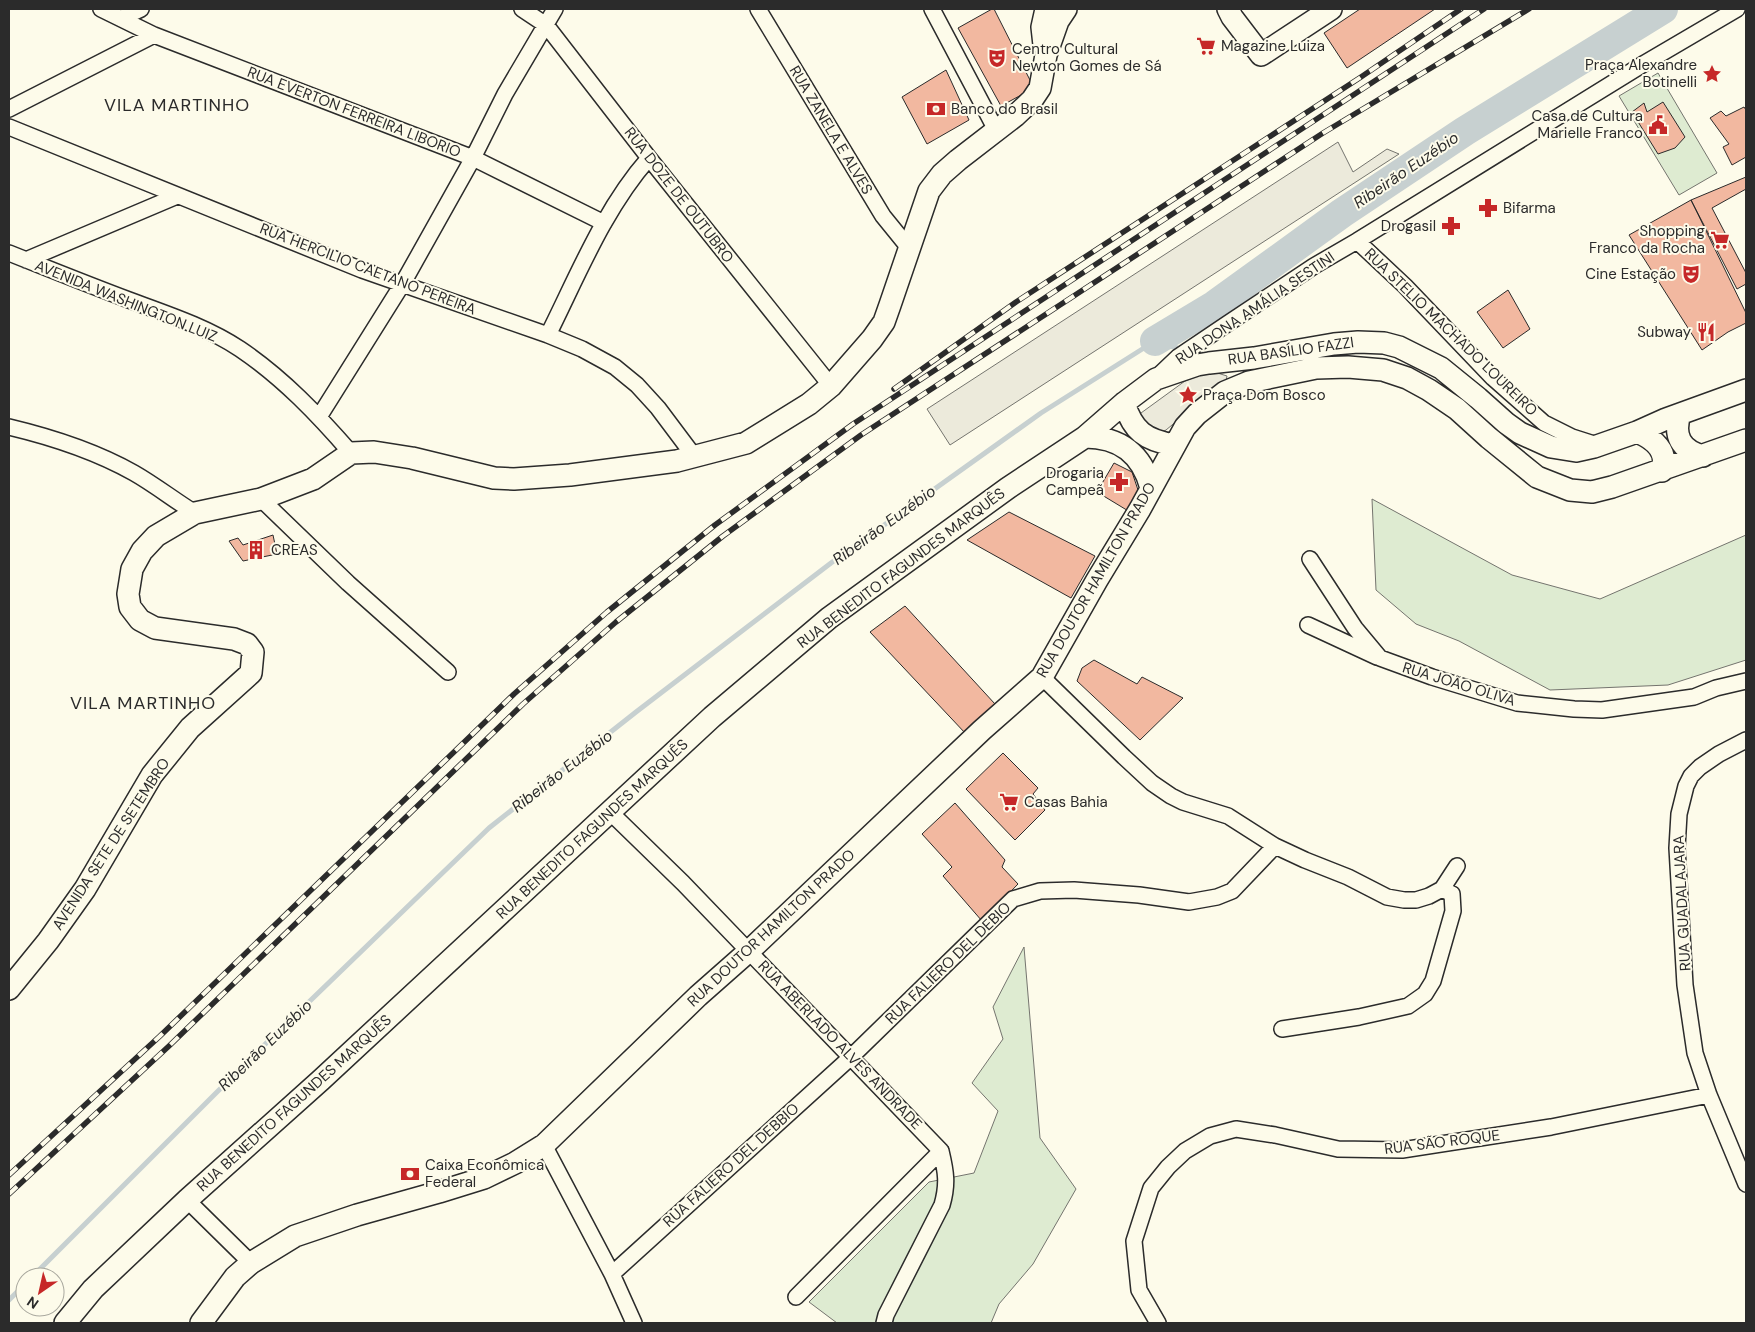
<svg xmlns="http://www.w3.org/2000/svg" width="1755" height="1332" viewBox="0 0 1755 1332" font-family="'DM Sans',sans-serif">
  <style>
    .green { fill: #deebd1; stroke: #74746e }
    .parking { fill: #eceadb; stroke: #74746e }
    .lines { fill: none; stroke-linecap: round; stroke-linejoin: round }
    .stream { stroke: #c7d0d0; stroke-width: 5 }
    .river { stroke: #c7d0d0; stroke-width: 30 }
    .building { fill: #f2b8a0; stroke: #2b2b2b }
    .street-casing { stroke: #2b2b2b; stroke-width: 18 }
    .secondary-casing { stroke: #2b2b2b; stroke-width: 24 }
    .street { stroke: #fdfbea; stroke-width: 15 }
    .secondary { stroke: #fdfbea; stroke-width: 21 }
    .rail-casing { stroke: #2b2b2b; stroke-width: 5.5 }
    .rail { stroke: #fdfbea; stroke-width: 4; stroke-dasharray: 11; stroke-linecap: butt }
    .labels { text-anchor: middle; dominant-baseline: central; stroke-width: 4; stroke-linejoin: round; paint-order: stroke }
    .poi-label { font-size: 15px; fill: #2b2b2b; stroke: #fdfbea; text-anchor: start }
    .street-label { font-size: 15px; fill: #2b2b2b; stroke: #fdfbea }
    .water-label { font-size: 16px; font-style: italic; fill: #2b2b2b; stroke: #fdfbea }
    .quarter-label { font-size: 18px; letter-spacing: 1px; fill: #2b2b2b; stroke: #fdfbea }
  </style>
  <rect width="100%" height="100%" fill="#fdfbea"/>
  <!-- green -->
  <path class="green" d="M1658,73L1717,173L1679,195L1619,96Z
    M1372,499L1512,575L1600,599L1746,535V660L1668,685L1550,690L1459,641L1416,624L1376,590Z
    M1024,947L1040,1138L1076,1189L1033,1264L999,1304L991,1323H837L809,1302L929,1182L974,1173L998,1111L972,1083L1003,1039L993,1007Z"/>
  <!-- parking -->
  <path class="parking" d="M1338,142L1353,172L1387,149L1399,154L950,445L927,409Z
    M1211,371L1227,376L1225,386L1196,405L1166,430L1156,435L1136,419L1141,413L1185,381Z"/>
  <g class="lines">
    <!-- stream -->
    <path class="stream" d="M32,1277L254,1055L489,828L636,712L831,563L1041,413L1155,341L1177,348
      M9,1300L25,1284"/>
    <!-- river -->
    <path class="river" d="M1155,341L1215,305L1342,213L1465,131L1663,9"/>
  </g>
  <!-- building -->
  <path class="building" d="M992,9H994L1034,88L1001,106L958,28Z
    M1360,9H1435L1347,68L1324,33Z
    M946,70L969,120L927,144L902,97Z
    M1663,102L1685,137L1675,148L1658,154L1632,112L1644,103L1647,112Z
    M1744,107L1746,110V157L1732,165L1723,147L1729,144L1710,118L1721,111L1726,116Z
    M1746,177V189L1712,208L1746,273V284L1737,289L1691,200Z
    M1691,200L1746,313V323L1728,332L1702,350L1629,235Z
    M1508,290L1530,329L1503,348L1477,312Z
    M1114,463L1132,472L1139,493L1130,512L1097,492Z
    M1009,512L1095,556L1071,598L967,540Z
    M273,535L277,554L243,561L229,541L238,538L243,545Z
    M905,606L995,704L966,734L870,632Z
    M1094,660L1137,684L1142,677L1183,698L1140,740L1077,681L1082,668Z
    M1003,753L1038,788L1033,794L1045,810L1015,840L966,789Z
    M955,803L1005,860L1002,867L1018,884L982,921L943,876L952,867L922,834Z"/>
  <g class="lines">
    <!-- street casing -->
    <g class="street-casing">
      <path id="street" d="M101,9L154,35L473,158L604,223
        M522,9L546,25L649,158L831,386
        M758,9L883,216L909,248
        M932,9L996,130
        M122,18L141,9
        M9,109L154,35
        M9,127L362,270L548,335L582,349L615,367L637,385L658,408L694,456
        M1357,241L1405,286L1493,378L1544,423L1572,437L1597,445
        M9,253C49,269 89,285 129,300C167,314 207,327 240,349C283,378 318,415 351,453
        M26,260L177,196
        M548,335C578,275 604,209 649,158
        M1158,376L1178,357L1227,324L1314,266L1357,241L1645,63L1737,9
        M319,417L403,283L473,158L505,94L555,9
        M9,427C51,437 95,451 134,473C155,485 174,500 195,513
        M261,499L348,583L448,672
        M1310,559L1355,628L1380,658L1432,677L1517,703L1574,709L1602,710L1694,697L1716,688L1746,681
        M1308,625L1377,657
        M1042,677L1124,757L1152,783L1171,796L1183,802L1228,816L1275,846L1305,860L1348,877L1387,897L1404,900H1416L1429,896L1442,889L1457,866
        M1746,740L1719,754L1700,767L1691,776L1686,786L1679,814L1677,848L1685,985L1695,1053L1709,1095L1746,1184
        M610,812L683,883L941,1151
        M1282,1029L1359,1017L1408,1006L1425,994L1433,981L1453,911L1452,894L1442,889
        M544,1145L612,1274L634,1323
        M187,1200L251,1263
        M612,1274L850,1058L1013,899L1040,891L1074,890L1139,895L1189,902L1217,897L1232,891L1275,846
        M796,1297L941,1151
        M884,1323L886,1315L942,1205C948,1184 946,1172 941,1151
        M1158,1323L1139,1290L1134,1241L1151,1188L1168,1167L1185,1151L1210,1136L1236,1129L1275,1135L1338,1149L1402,1150L1551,1127L1709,1095"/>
    </g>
    <!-- secondary casing -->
    <g class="secondary-casing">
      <path id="secondary" d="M1228,9L1232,17L1261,55L1331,9
        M1044,45L1042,27L1046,9
        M1124,403C1133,431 1145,440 1174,445
        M1680,414C1673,436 1681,450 1703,456
        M1637,432C1654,439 1669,451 1662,471
        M1085,437C1120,437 1142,454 1151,488
        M9,989L48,941L85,889L152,775L190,728L251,673L253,652L247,644L234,639L155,628L140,620L130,607L128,594L132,569L142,551L156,536L195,513L261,499L313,479L351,453L374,452L412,458L494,478L514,479L570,475L677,461L746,443L809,404L831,386L872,339L884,322L890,305L929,191L942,174L958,160L1015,116L1032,100L1040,88L1046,55L1058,21L1066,9
        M65,1323L93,1289L187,1200L321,1080L712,717L829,618L1008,488L1085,437L1124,403L1156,379L1197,365L1209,363L1254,358L1334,344L1358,342L1384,343L1399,347L1441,368L1478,398L1506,423L1520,433L1551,447L1576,451L1594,447L1637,432L1666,419L1746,390
        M201,1323L235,1277L251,1263L295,1236L357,1215L439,1192L484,1178L515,1163L544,1145L698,996L749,951L982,730L1042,677L1097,580L1140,509L1185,427L1197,414L1225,392L1249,382L1316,368L1348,367L1383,370L1407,378L1429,390L1457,409L1489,438L1537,477L1570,490L1592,492L1612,487L1746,440"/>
    </g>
    <!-- street -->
    <use href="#street" class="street"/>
    <!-- secondary -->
    <use href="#secondary" class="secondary"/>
    <!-- rail casing -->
    <g class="rail-casing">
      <path id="rail" d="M894,389L1016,302L1361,77L1461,9
        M9,1175L160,1036L514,694L607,612L715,525L853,424L1484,9
        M9,1194L169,1046L523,704L616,622L723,536L861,435L1323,133L1529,9"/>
    </g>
    <!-- rail -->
    <use href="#rail" class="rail"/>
  </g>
  <!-- icons -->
  <defs>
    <g id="supermarket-bare" transform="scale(1.5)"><path d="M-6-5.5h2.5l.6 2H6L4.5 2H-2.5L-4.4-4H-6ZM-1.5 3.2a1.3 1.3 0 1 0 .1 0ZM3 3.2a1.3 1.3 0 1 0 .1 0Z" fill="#c62828" stroke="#fdfbea" stroke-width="2.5" paint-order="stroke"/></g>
    <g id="theatre-bare" transform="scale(1.5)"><path d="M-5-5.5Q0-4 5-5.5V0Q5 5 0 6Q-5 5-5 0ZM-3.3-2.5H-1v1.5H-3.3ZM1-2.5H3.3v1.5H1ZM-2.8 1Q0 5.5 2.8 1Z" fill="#c62828" stroke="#fdfbea" stroke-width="2.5" paint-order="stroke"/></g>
    <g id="sight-bare" transform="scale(1.5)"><path d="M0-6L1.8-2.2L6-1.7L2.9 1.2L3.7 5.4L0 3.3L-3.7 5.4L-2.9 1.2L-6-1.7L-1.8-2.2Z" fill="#c62828" stroke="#fdfbea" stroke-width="2.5" paint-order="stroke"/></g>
    <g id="bank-bare" transform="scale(1.5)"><path d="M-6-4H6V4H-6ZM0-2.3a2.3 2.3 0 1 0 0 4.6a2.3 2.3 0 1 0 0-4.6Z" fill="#c62828" stroke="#fdfbea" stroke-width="2.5" paint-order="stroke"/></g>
    <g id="civic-bare" transform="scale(1.5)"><path d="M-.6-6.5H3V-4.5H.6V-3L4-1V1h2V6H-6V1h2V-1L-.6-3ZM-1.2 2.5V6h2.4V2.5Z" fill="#c62828" stroke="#fdfbea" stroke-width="2.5" paint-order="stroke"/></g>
    <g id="pharmacy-bare" transform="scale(1.5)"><path d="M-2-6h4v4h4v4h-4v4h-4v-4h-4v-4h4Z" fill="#c62828" stroke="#fdfbea" stroke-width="2.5" paint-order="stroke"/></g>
    <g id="restaurant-bare" transform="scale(1.5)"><path d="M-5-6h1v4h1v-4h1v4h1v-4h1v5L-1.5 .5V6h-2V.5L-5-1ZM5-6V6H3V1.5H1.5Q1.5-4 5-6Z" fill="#c62828" stroke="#fdfbea" stroke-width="2.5" paint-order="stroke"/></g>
    <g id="building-bare" transform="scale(1.5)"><path d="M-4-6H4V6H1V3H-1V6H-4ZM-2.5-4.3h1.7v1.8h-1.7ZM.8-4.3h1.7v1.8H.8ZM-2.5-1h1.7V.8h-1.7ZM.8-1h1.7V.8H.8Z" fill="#c62828" stroke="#fdfbea" stroke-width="2.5" paint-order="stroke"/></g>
  </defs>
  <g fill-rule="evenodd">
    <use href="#supermarket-bare" x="1206" y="46"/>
    <use href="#theatre-bare" x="997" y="58"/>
    <use href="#sight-bare" x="1712" y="74"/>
    <use href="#bank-bare" x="936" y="109"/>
    <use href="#civic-bare" x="1658" y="125"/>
    <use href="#pharmacy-bare" x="1488" y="208"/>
    <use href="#pharmacy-bare" x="1451" y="226"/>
    <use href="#supermarket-bare" x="1720" y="240"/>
    <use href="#theatre-bare" x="1691" y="274"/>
    <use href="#restaurant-bare" x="1706" y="332"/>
    <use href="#sight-bare" x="1188" y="395"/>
    <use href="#pharmacy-bare" x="1119" y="482"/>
    <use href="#building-bare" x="256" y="550"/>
    <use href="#supermarket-bare" x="1009" y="802"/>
    <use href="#bank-bare" x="410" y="1174"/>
  </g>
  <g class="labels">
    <!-- poi labels -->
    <g class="poi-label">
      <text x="1221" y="46">Magazine Luiza</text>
      <text x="1012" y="49">Centro Cultural<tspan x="1012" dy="17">Newton Gomes de Sá</tspan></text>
      <text x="1697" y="65" text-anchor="end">Praça Alexandre<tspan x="1697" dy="17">Botinelli</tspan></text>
      <text x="951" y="109">Banco do Brasil</text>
      <text x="1643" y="116" text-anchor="end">Casa de Cultura<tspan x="1643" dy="17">Marielle Franco</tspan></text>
      <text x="1503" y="208">Bifarma</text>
      <text x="1436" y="226" text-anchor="end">Drogasil</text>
      <text x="1705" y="231" text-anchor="end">Shopping<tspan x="1705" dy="17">Franco da Rocha</tspan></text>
      <text x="1676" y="274" text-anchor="end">Cine Estação</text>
      <text x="1691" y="332" text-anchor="end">Subway</text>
      <text x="1203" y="395">Praça Dom Bosco</text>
      <text x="1104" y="473" text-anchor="end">Drogaria<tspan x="1104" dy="17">Campeã</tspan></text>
      <text x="271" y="550">CREAS</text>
      <text x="1024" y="802">Casas Bahia</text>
      <text x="425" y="1165">Caixa Econômica<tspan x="425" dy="17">Federal</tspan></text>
    </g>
    <!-- street labels -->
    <g class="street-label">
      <text transform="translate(354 112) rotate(21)">RUA EVERTON FERREIRA LIBORIO</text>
      <text transform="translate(831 130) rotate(59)">RUA ZANELA E ALVES</text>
      <text transform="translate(679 195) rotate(52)">RUA DOZE DE OUTUBRO</text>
      <text transform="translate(368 269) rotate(21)">RUA HERCILIO CAETANO PEREIRA</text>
      <text transform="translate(126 301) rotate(22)">AVENIDA WASHINGTON LUIZ</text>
      <text transform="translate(1255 308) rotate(-34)">RUA DONA AMÁLIA SESTINI</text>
      <text transform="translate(1451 332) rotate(44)">RUA STELIO MACHADO LOUREIRO</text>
      <text transform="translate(1291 351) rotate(-8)">RUA BASÍLIO FAZZI</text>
      <text transform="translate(901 568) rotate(-37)">RUA BENEDITO FAGUNDES MARQUÊS</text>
      <text transform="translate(1096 580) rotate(-60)">RUA DOUTOR HAMILTON PRADO</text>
      <text transform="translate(1459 684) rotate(17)">RUA JOÃO OLIVA</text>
      <text transform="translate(592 829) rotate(-43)">RUA BENEDITO FAGUNDES MARQUÊS</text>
      <text transform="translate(111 844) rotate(-57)">AVENIDA SETE DE SETEMBRO</text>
      <text transform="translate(1682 903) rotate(-93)">RUA GUADALAJARA</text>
      <text transform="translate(771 928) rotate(-43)">RUA DOUTOR HAMILTON PRADO</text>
      <text transform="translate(948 963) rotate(-44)">RUA FALIERO DEL DEBIO</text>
      <text transform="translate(840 1045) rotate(46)">RUA ABERLADO ALVES ANDRADE</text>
      <text transform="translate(294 1103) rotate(-42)">RUA BENEDITO FAGUNDES MARQUÊS</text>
      <text transform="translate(1442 1142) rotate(-7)">RUA SÃO ROQUE</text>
      <text transform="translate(731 1165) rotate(-42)">RUA FALIERO DEL DEBBIO</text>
    </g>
    <!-- water labels -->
    <g class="water-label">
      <text transform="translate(1406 170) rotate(-34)">Ribeirão Euzébio</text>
      <text transform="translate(884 525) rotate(-36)">Ribeirão Euzébio</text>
      <text transform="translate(562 771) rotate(-38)">Ribeirão Euzébio</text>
      <text transform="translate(265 1045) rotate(-44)">Ribeirão Euzébio</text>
    </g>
    <!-- quarter labels -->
    <g class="quarter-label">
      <text x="177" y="105">VILA MARTINHO</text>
      <text x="143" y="703">VILA MARTINHO</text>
    </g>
  </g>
  <!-- border -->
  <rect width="1755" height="1332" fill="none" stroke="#2b2b2b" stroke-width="20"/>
  <!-- north arrow -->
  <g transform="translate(40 1292) rotate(214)"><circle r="24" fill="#fdfbea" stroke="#a9a89e"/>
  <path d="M0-4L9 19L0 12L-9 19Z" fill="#c62828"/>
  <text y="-8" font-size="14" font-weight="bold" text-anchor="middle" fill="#2b2b2b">N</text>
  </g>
</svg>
